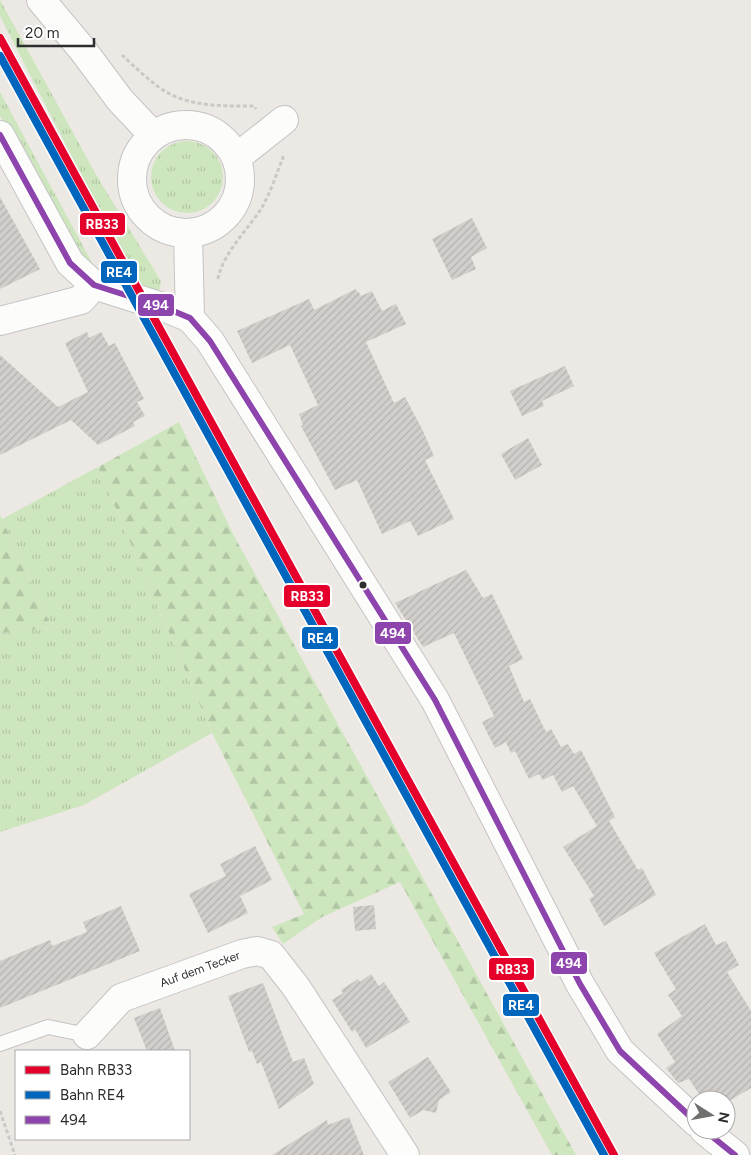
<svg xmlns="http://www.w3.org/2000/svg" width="751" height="1155" viewBox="0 0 751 1155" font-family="Figtree,sans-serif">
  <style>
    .grass { fill: url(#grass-tufts) }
    .forest { fill: url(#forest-firs) }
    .building { fill: url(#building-hatch) }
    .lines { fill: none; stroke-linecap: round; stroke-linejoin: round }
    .lane-casing { stroke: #c5c4c5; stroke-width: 16 }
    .street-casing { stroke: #c5c4c5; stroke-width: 30 }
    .secondary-casing { stroke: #c5c4c5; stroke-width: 30 }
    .path { stroke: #c9c9c8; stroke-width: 3; stroke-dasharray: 4 2.5; stroke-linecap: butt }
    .lane { stroke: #fcfcfb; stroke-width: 14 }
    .street { stroke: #fcfcfb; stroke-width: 28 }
    .secondary { stroke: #fcfcfb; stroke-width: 28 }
    .bus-1-casing { stroke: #fff; stroke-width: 10 }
    .bus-1 { stroke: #8e44ad; stroke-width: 6 }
    .rail-1-casing { stroke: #fff; stroke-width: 11 }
    .rail-2-casing { stroke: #fff; stroke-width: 11 }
    .rail-1 { stroke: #e4002b; stroke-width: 8 }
    .rail-2 { stroke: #0065bd; stroke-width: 8 }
    .bus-dot { fill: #2e2e2e; stroke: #fff; stroke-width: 2 }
    .labels { text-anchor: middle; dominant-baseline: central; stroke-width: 4; stroke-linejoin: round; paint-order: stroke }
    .street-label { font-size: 12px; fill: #2e2e2e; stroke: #fff }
    .line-badge { stroke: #fff; stroke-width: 2 }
    .badge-label { font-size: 14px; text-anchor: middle; font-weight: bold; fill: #fff }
  </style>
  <defs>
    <pattern id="grass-tufts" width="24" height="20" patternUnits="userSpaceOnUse" patternTransform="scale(1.25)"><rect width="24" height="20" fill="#cee6be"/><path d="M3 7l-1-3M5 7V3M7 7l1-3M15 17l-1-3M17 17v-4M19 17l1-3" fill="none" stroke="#b1c6a4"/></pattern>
    <pattern id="forest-firs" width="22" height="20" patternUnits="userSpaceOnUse" patternTransform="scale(1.25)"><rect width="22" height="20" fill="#cee6be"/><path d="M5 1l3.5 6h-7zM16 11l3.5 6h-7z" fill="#b1c6a4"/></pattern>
    <pattern id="building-hatch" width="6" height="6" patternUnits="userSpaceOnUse" patternTransform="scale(1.25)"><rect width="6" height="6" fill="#d1cecb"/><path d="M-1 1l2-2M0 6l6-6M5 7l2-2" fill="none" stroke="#b4b1af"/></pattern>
  </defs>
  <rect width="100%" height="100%" fill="#ece8e4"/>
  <!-- grass -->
  <path class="grass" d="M0,0L98,178L161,281L159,292L138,286L0,16Z
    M0,92L97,272L87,268L62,233L0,116Z
    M151 177a36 36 0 1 1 72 0a36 36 0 1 1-72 0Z
    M98,467L212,733L84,805L0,832V633L52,628L2,519Z"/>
  <!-- forest -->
  <path class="forest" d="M179,422L234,536L576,1155H552L400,882L322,917L283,944L272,927L304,914L212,733L98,467Z
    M0,514L2,519L52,628L0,633Z"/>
  <!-- building -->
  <path class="building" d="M0,197L40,269L0,289Z
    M472,218L487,248L471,257L476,269L452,280L432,239Z
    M356,289L357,292L358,291L361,296L372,291L382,311L396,304L406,324L366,342L394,403L405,397L422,429L434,456L425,460L454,519L418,536L410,521L382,534L357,480L335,490L301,426L303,425L299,414L318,405L290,345L252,363L237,331L309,299L314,310Z
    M87,332L89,338L101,332L109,346L115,343L144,399L137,402L145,416L133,422L135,426L98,445L71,420L0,455V355L58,407L88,392L65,343Z
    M565,366L574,386L542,401L544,406L522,416L510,391Z
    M528,438L542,465L515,480L501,454Z
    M466,570L483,598L492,594L523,659L509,666L524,702L530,699L546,732L551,729L561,747L568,744L574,754L581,750L615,817L609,821L638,870L642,868L656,895L604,926L589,899L594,896L563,847L597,826L573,786L562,792L553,775L543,780L539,774L529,779L515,751L511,753L506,742L495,748L482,722L494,716L454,633L423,647L395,603Z
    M255,846L272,880L240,896L248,913L208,933L189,894L226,876L220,864Z
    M374,905L376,929L355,931L353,907Z
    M121,906L140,951L0,1008V961L50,940L52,946L87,932L83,922Z
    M705,924L716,945L726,941L739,965L727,972L751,1011V1088L731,1100H703L689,1079L678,1083L666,1068L675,1062L657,1034L682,1016L668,995L676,989L654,953Z
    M371,974L379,986L384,982L410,1022L366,1048L355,1029L352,1032L332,1000L343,993L341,990L358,979L360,982Z
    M263,983L293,1062L304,1058L314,1084L279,1109L261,1062L257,1064L252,1051L249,1052L228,996Z
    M160,1008L175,1051H147L134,1018Z
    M428,1057L451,1092L439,1100L436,1113L423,1110L410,1118L388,1082Z
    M349,1117L364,1155H272L327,1120L328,1125Z"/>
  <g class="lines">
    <!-- lane casing -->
    <g class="lane-casing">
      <path id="lane" d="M0,1044L48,1027L87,1035"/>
    </g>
    <!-- street casing -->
    <g class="street-casing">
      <path id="street" d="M0,321L81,300L94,285
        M87,1035L121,998L242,954L257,951L271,955L296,987L405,1155"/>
    </g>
    <!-- secondary casing -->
    <g class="secondary-casing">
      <path id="secondary" d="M41,0L82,49L120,100L153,135
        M132 179a54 54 0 1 1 108 0a54 54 0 1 1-108 0Z
        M0,135L70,263L94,285L166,308L190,318L210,341L435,700L580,984L620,1051L696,1122
        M236,158L284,120
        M188,233L190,318
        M704,1130L735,1155"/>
    </g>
    <!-- path -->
    <path class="path" d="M122,55C135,67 154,86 170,94C196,107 226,106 254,106L256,109
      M218,279C222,255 247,230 261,209C270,194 276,175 283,158L282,156
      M0,1111L15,1155"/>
    <!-- lane -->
    <use href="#lane" class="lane"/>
    <!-- street -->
    <use href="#street" class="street"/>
    <!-- secondary -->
    <use href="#secondary" class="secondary"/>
    <!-- bus-1 casing -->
    <g class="bus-1-casing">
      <path id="bus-1" d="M0,135L70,263L94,285L166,308L190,318L210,341L435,700L580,984L620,1051L696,1122
        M704,1130L735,1155"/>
    </g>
    <!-- bus-1 -->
    <use href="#bus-1" class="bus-1"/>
    <!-- rail-1 casing -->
    <g class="rail-1-casing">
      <path id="rail-1" d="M0,38L614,1155"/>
    </g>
    <!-- rail-2 casing -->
    <g class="rail-2-casing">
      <path id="rail-2" d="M0,56L604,1155"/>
    </g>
    <!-- rail-1 -->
    <use href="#rail-1" class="rail-1"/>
    <!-- rail-2 -->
    <use href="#rail-2" class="rail-2"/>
  </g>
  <!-- markers -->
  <circle class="bus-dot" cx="363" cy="585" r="4.5"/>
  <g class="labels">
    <!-- street labels -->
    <g class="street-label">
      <text transform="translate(200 969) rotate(-20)">Auf dem Tecker</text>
    </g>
  </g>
  <g class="line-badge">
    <rect x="79" y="212" width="47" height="24" rx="5" fill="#e4002b"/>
    <rect x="100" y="260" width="38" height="24" rx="5" fill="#0065bd"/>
    <rect x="137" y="293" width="38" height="24" rx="5" fill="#8e44ad"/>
    <rect x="283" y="584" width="48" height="24" rx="5" fill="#e4002b"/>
    <rect x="374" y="621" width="38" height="24" rx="5" fill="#8e44ad"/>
    <rect x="301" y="626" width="38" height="24" rx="5" fill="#0065bd"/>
    <rect x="550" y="951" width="38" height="24" rx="5" fill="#8e44ad"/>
    <rect x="488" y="957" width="47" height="24" rx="5" fill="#e4002b"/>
    <rect x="502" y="993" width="38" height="24" rx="5" fill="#0065bd"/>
  </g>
  <g class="badge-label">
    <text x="102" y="229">RB33</text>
    <text x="119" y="277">RE4</text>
    <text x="156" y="310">494</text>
    <text x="307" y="601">RB33</text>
    <text x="393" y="638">494</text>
    <text x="320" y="643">RE4</text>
    <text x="569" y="968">494</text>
    <text x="512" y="974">RB33</text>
    <text x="521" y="1010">RE4</text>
  </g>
  <!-- legend -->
  <rect x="15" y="1050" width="175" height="90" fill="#ffffff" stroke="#ababab"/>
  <rect x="25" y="1066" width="25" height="8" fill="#e4002b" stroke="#ababab"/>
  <text x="60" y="1075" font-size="15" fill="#2e2e2e">Bahn RB33</text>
  <rect x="25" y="1091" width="25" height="8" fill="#0065bd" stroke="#ababab"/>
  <text x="60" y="1100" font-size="15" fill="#2e2e2e">Bahn RE4</text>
  <rect x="25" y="1116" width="25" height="8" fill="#8e44ad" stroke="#ababab"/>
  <text x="60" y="1125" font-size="15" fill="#2e2e2e">494</text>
  <!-- north arrow -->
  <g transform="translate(711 1115) rotate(101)"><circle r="24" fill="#ffffff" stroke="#ababab"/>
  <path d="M0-4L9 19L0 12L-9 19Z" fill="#706f6e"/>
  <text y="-8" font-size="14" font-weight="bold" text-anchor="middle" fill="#2e2e2e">N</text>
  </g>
  <!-- scale -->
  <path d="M18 38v8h76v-8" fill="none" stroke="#2e2e2e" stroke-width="2.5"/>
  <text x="25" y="38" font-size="15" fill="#2e2e2e" stroke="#ffffff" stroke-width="4" paint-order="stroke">20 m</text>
</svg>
